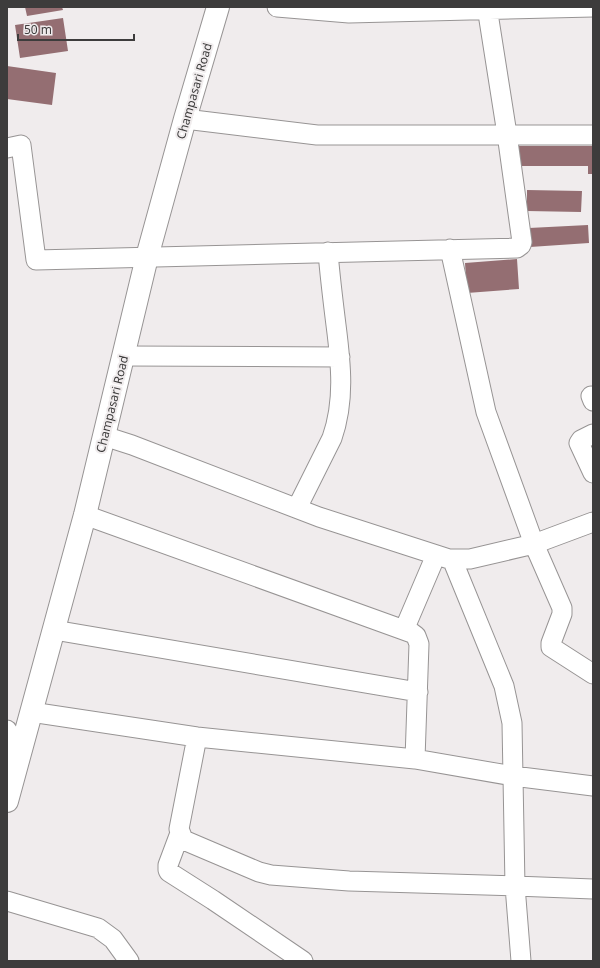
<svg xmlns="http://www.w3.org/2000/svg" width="600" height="968" viewBox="0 0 600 968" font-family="'Noto Sans',sans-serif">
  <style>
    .building { fill: #946e72 }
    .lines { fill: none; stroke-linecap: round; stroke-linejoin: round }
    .minor-casing { stroke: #979494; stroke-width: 21 }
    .major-casing { stroke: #979494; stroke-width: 24 }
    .minor { stroke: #fff; stroke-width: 19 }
    .major { stroke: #fff; stroke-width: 22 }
    .labels { text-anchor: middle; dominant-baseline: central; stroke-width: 4; stroke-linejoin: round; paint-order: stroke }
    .street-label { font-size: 12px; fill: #3d3c3c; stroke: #f0eced }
  </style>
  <rect width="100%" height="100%" fill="#f0eced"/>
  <!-- building -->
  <path class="building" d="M25,7H62L63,10L27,16Z
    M63,18L68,51L20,58L15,25Z
    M7,66L56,73L52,105L7,99Z
    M517,146H593V174H588V166H517Z
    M527,190L582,191L581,212L527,211Z
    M588,225L589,243L530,247L529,228Z
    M517,259L519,289L467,293L465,263Z"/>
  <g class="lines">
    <!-- minor casing -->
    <g class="minor-casing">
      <path id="minor" d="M277,7L349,13L593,7
        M185,119L317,135H593
        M7,148L21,145L36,260L517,248L521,245L522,242L507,134L487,7
        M450,249L486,412L534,544L562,608V614L551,643V647L593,674
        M124,356L340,357
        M591,396L593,401
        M593,434L581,440L579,443L593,473
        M104,436L132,445L319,517L449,559H470L534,544L593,522
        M297,508L332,438C345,401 341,364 336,325C333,301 330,277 328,252
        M85,515L412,633L416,636L419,644L415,759
        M452,559L504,686L512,723L515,886L521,961
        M54,630L418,692
        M404,630L436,555
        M31,712L197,737L415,759L513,776L593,786
        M7,730L19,759
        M197,737L179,829L183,839L186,841L259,872L271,875L349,881L515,886L593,889
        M180,833L168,865V870L169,872L213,900L303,961
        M7,901L98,928L113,939L129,961"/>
    </g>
    <!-- major casing -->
    <g class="major-casing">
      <path id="major" d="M7,801L85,515L147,257L185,119L218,7"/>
    </g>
    <!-- minor -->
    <use href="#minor" class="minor"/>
    <!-- major -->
    <use href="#major" class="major"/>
  </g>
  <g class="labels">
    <!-- street labels -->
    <g class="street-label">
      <text transform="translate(194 91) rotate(-74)">Champasari Road</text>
      <text transform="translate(112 404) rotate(-76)">Champasari Road</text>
    </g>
  </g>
  <!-- border -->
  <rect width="600" height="968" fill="none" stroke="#3d3c3c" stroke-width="16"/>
  <!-- scale -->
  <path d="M18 34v6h116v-6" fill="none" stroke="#3d3c3c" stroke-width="2"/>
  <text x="24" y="34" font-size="12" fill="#3d3c3c" stroke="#f0eced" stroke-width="3" paint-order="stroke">50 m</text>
</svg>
